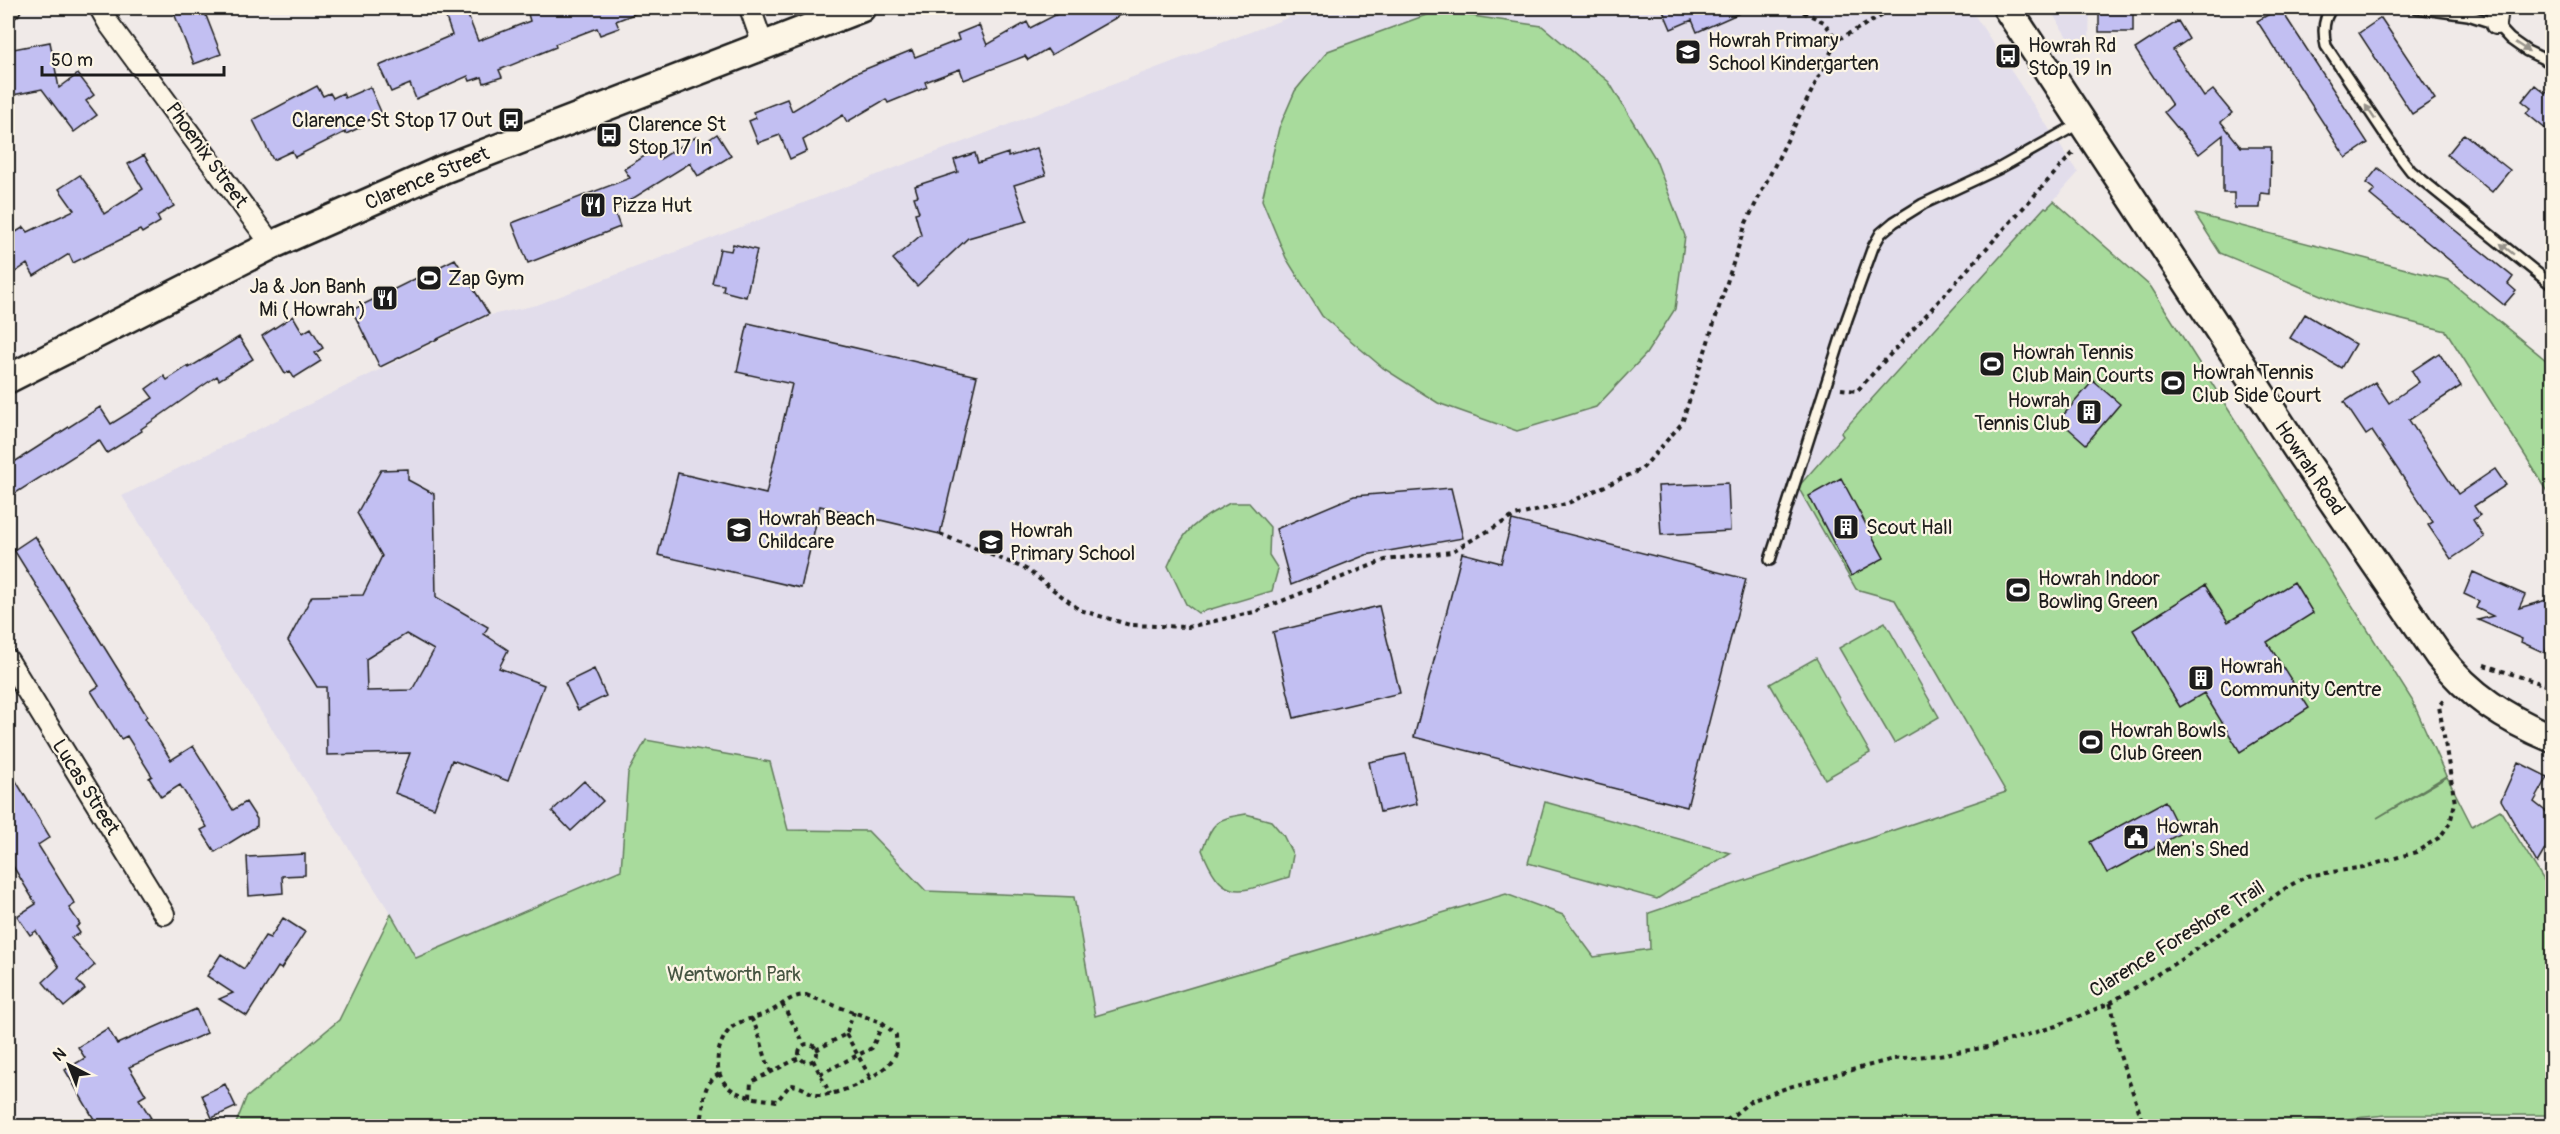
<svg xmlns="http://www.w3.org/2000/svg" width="2560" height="1134" viewBox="0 0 2560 1134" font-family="Pangolin,sans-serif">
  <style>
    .built { fill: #e2ddeb }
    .green { fill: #a8db9c; stroke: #627c5c; stroke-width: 1.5 }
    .building { fill: #c2bff2; stroke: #1c1c1c; stroke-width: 1.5; fill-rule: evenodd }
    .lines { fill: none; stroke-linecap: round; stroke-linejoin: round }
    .lane-casing { stroke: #1c1c1c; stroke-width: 14 }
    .street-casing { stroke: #1c1c1c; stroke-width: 24 }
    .secondary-casing { stroke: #1c1c1c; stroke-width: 32 }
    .path { stroke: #1c1c1c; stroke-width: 4; stroke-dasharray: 4.5 4.5; stroke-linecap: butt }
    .lane { stroke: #fcf5e5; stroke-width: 9 }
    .street { stroke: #fcf5e5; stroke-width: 20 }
    .secondary { stroke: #fcf5e5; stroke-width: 27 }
    .oneway { fill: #97938b }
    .labels { text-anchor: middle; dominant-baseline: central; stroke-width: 4.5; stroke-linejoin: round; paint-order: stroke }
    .poi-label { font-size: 20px; fill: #1c1c1c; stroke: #fcf5e5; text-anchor: start }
    .street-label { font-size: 20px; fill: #1c1c1c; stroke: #fcf5e5 }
    .park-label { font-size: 20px; fill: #465542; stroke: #fcf5e5 }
  </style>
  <rect width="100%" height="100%" fill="#f0eae8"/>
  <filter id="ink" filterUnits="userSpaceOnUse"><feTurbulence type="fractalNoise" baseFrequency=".0167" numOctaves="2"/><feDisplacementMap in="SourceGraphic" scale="12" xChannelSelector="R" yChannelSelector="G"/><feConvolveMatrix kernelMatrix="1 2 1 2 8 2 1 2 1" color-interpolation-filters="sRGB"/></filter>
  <g filter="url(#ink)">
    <!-- built -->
    <path class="built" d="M1313,8H1970L2078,173L1798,487L1856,588L1895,600L2019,812L2065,907L1115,1126L1074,897L926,891L868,831L788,830L628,773L621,870L416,958L391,914L122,496L491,315L537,305Z
      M2049,8H2090L2089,41L2075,50Z"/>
    <!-- green -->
    <path class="green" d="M1437,11L1542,26L1609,82L1655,158L1685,236L1675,309L1646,354L1596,407L1517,431L1438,403L1383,368L1322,316L1286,258L1262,200L1279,128L1295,91L1328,51Z
      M2054,201L2151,287L2412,700L2446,776L2377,818L2447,777L2472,826L2500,810L2552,893V1115H2386L2275,1126H235L246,1098L339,1020L391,914L416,958L621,870L628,773L646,740L770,762L788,830L868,831L926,891L1074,897L1095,1016L1506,894L1563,915L1594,957L1650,949L1649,913L2006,792L1895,600L1856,589L1798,487L1843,436L1841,433L2045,207L2047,208Z
      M2195,214L2448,280L2552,365V498L2446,331L2347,306L2220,253Z
      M1230,503H1249L1270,527L1269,555L1278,569L1272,591L1198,613L1186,604L1168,566C1184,528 1195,522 1230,503Z
      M1885,622L1939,717L1894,743L1839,648Z
      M1816,658L1870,753L1825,779L1770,684Z
      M1545,802L1730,853L1657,899L1528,863Z
      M1246,814L1271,821L1283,835L1293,855L1289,877C1241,891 1224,906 1202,850C1214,821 1215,819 1246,814Z"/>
    <!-- building -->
    <path class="building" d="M172,8H203L221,54L194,64Z
      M455,8H465L478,41L530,21L528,14L545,8H646L647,9L616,21L619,28L600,35L597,28L555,44L556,47L499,70L502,77L484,83L482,77L470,81L468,76L416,99L410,84L391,92L379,66L452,35L444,12Z
      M1069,8H1133L1051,55L1047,49L1028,60L1025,56L964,80L960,69L925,82L927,87L888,103L886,99L847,122L843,115L803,140L807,151L790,159L780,135L758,143L749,121L756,118L753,112L787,99L792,111L851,75L912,50L915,57L959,40L957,34L979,25L987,45L1027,22L1030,28Z
      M1662,8H1751L1697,32L1692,20L1671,29Z
      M2099,8H2133V32H2099Z
      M2280,8L2368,143L2346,158L2257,21Z
      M2381,18L2435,99L2412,114L2359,33Z
      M2178,21L2189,39L2173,50L2204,97L2213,90L2232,113L2221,122L2241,147H2271L2270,194L2261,193L2260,208H2234V193H2223V135L2199,154L2164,112L2172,105L2135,49Z
      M50,42L59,88L78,74L94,95L86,101L97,115L74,132L42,89L8,96V50Z
      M2553,84V135L2526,113L2531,108L2522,101L2535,85L2545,93Z
      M317,86L323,96L330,93L333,98L343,93L345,98L370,87L382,114L362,123L363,126L346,134L345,132L295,157L292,151L273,160L253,120Z
      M717,134L731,156L698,176L690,163L614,210L620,227L528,263L512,223L630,178L624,169L654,150L660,159L696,137L701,145Z
      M2464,134L2510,170L2492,192L2447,155Z
      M1037,148L1046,175L1014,185L1027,221L968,238L917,286L893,259L921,235L915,213L919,212L914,197L918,196L915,186L958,172L954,160L975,153L978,163L1008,153V157Z
      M144,155L174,206L157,216L160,222L142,233L140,230L73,263L69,254L34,276L27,264L8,277V237L24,227L28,232L74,210L59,189L80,175L95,196L104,214L143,189L128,164Z
      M2378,168L2513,277L2508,284L2516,291L2504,305L2370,195L2375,190L2366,183Z
      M733,244L757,250L746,297L723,291L724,285L712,283L720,249L731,251Z
      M455,259L489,314L380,367L352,310Z
      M2305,314L2355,344L2341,368L2290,338Z
      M293,316L303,333L311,328L323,348L315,353L321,361L294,378L290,371L285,374L262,336Z
      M748,323L977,376L940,534L820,506L801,588L658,555L678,473L766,494L792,384L737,372Z
      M239,337L253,359L219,380L217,376L141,429L142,431L107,453L99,440L8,498V466L100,407L111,424L153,398L146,389L164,376L167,380L188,366L189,368Z
      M2439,353L2461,386L2409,420L2458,494L2495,469L2506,485L2474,506L2480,515L2473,520L2484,537L2451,559L2428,525L2433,522L2372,431L2366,435L2344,402L2375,382L2389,403L2419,382L2412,371Z
      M2093,381L2120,404L2086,444L2059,420Z
      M408,469V480L434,494L436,597L488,627L484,634L508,650L499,668L544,685L508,781L452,760L434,808L395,793L410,753L327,755L326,687H317L288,641L312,596L363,595L382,556L357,513L381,470ZM406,634L434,650L412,690L367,691L366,659Z
      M1841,478L1884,558L1851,576L1809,496Z
      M1728,483L1730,531L1661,535L1658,486Z
      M1451,488L1463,538L1366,555L1291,585L1276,529L1354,496Z
      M1512,520L1746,579L1687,807L1414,737L1462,553L1501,563Z
      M35,536L147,716L145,718L171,760L193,746L233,810L246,802L257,819V826L215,852L201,830L207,827L180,785L161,797L149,778L152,776L127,736L121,739L91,691L99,686L14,550Z
      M2473,572L2525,595L2519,608L2553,598V635L2545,653L2521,642L2522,639L2478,620L2493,616L2476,608L2479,601L2464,594Z
      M2294,582L2313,613L2267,642L2309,708L2240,752L2204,693L2180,707L2133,630L2205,585L2228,622Z
      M1379,606L1400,693L1294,718L1273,632Z
      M594,669L606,696L578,710L565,683Z
      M1406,754L1417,804L1380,812L1369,762Z
      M2518,762L2548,777L2534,802L2553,817V836L2537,863L2501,800Z
      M8,768L50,837L38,845L75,904L69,908L80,924L76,927L80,933L71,938L95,965L77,981L85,989L64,1007L43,982L59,967L36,931L30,935L17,916L36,904L8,858Z
      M584,781L603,801L571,831L552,811Z
      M2165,801L2181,833L2107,873L2090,842Z
      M305,854V875L282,876L283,893L249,896L247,857Z
      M283,918L305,932L281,969L278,967L247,1016L219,999L233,993L207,976L221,954L244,969L265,936L270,938Z
      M196,1009L207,1033L129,1067L146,1095L139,1099L151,1118L136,1126H98L65,1070L85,1058L78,1047L108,1028L117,1044Z
      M225,1084L236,1107L212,1118L202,1095Z"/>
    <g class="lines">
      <!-- lane casing -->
      <g class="lane-casing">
        <path id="lane" d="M2332,8C2323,18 2323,33 2326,46L2401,158L2411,171L2552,285
          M2417,8L2468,15L2496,24L2510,39L2527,51L2552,63
          M1770,560L1847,319L1873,247L1881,233L1894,222L1923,204L1998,169L2080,123"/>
      </g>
      <!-- street casing -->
      <g class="street-casing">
        <path id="street" d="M100,8L109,24L272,245
          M750,8L763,45
          M8,9L10,8
          M2496,24L2498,8
          M8,660L164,914"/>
      </g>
      <!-- secondary casing -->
      <g class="secondary-casing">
        <path id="secondary" d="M2007,8L2299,452L2439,656C2470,696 2506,719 2552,738
          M8,379L272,245L444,169L861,8"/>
      </g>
      <!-- path -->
      <path class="path" d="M1795,8L1824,22L1837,40
        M1841,389L1857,391L2073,153
        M940,534L1026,569L1080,610L1130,625L1188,627L1254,612L1385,560L1451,552L1514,516L1566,504L1642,469L1682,423L1746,223L1837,40L1896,8
        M2484,665L2552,687
        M806,995L883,1023L896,1035C896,1039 897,1044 897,1049C894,1072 841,1095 820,1095C810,1096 806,1086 790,1085L777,1101C763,1099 744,1098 732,1090C711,1076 715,1044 731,1028C741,1019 757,1018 769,1012C784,1005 788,996 806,995Z
        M2110,1003C2116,1018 2114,1034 2118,1049C2126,1076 2137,1100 2143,1126
        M782,1004L805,1045
        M751,1018C762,1037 762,1052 771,1072
        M846,1034L870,1077
        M799 1053a9 9 0 1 1 18 0a9 9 0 1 1-18 0Z
        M816,1050L846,1034L854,1012
        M813,1060L830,1094
        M820,1074L872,1048L883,1023
        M750,1097L751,1082L801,1057
        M699,1126C708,1105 697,1088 719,1074
        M1720,1126L1751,1101L1789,1087L1893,1059L1938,1055L1988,1047L2056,1026L2110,1003L2185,957L2289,886L2307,876L2364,867L2416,852L2440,837L2450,823L2455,803L2439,706L2445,698"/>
      <!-- lane -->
      <use href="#lane" class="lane"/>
      <!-- street -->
      <use href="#street" class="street"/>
      <!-- secondary -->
      <use href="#secondary" class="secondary"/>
    </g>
    <!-- one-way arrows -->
    <defs><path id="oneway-solid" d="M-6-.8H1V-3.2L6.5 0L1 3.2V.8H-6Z" transform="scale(1.5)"/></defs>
    <g class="oneway">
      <use href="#oneway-solid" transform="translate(2522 47) rotate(33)"/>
      <use href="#oneway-solid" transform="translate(2370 112) rotate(-124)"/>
      <use href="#oneway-solid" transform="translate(2507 249) rotate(-141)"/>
    </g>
  </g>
  <!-- icons -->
  <defs>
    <g id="school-square" transform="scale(1.35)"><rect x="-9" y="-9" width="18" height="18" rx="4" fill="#1c1c1c" stroke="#fcf5e5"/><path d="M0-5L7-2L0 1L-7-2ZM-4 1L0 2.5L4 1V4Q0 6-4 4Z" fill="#fff"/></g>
    <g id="bus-square" transform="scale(1.35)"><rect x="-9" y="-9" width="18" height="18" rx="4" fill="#1c1c1c" stroke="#fcf5e5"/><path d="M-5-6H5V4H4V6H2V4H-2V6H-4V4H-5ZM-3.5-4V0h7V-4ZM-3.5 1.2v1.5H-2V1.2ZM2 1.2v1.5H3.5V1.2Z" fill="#fff"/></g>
    <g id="restaurant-square" transform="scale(1.35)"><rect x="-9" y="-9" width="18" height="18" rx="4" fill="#1c1c1c" stroke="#fcf5e5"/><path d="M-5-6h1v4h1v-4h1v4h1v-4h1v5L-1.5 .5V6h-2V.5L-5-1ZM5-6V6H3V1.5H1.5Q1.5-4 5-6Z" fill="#fff"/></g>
    <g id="stadium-square" transform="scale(1.35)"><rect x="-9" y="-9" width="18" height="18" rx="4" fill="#1c1c1c" stroke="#fcf5e5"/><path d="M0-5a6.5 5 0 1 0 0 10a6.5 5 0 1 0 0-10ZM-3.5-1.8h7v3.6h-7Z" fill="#fff"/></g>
    <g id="building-square" transform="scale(1.35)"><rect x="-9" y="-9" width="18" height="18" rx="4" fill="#1c1c1c" stroke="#fcf5e5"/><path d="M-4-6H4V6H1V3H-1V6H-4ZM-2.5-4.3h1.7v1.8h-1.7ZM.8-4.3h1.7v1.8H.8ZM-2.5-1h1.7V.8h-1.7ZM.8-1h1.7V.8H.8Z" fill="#fff"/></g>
    <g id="civic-square" transform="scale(1.35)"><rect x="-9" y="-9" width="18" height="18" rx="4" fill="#1c1c1c" stroke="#fcf5e5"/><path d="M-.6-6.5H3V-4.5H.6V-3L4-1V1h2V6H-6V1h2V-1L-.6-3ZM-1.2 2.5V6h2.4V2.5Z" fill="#fff"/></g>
  </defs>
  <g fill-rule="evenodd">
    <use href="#school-square" x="1688" y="52"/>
    <use href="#bus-square" x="2008" y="56"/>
    <use href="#bus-square" x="511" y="120"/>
    <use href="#bus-square" x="609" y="135"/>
    <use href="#restaurant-square" x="593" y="205"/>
    <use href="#stadium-square" x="429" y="278"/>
    <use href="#restaurant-square" x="385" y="298"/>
    <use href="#stadium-square" x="1992" y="364"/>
    <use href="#stadium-square" x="2173" y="383"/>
    <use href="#building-square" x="2089" y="412"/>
    <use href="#building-square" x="1846" y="527"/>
    <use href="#school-square" x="739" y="530"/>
    <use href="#school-square" x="991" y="542"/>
    <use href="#stadium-square" x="2018" y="590"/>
    <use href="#building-square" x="2201" y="678"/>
    <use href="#stadium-square" x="2091" y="742"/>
    <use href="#civic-square" x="2136" y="837"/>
  </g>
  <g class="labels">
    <!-- poi labels -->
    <g class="poi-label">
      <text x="1708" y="40">Howrah Primary<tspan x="1708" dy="23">School Kindergarten</tspan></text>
      <text x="2028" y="45">Howrah Rd<tspan x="2028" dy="23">Stop 19 In</tspan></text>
      <text x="492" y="120" text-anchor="end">Clarence St Stop 17 Out</text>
      <text x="628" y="124">Clarence St<tspan x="628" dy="23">Stop 17 In</tspan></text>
      <text x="612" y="205">Pizza Hut</text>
      <text x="448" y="278">Zap Gym</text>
      <text x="366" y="286" text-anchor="end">Ja &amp; Jon Banh<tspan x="366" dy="23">Mi ( Howrah )</tspan></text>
      <text x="2012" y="352">Howrah Tennis<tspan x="2012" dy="23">Club Main Courts</tspan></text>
      <text x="2192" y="372">Howrah Tennis<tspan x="2192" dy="23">Club Side Court</tspan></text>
      <text x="2070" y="400" text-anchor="end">Howrah<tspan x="2070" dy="23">Tennis Club</tspan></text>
      <text x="758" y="518">Howrah Beach<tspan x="758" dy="23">Childcare</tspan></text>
      <text x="1866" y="527">Scout Hall</text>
      <text x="1010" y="530">Howrah<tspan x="1010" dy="23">Primary School</tspan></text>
      <text x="2038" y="578">Howrah Indoor<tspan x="2038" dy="23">Bowling Green</tspan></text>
      <text x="2220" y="666">Howrah<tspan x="2220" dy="23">Community Centre</tspan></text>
      <text x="2110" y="730">Howrah Bowls<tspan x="2110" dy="23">Club Green</tspan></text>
      <text x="2156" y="826">Howrah<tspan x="2156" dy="23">Men's Shed</tspan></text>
    </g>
    <!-- street labels -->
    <g class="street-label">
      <text transform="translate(207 155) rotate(54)">Phoenix Street</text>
      <text transform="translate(427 178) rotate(-23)">Clarence Street</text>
      <text transform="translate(2310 468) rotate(56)">Howrah Road</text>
      <text transform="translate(86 787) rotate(58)">Lucas Street</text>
      <text transform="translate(2177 939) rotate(-32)">Clarence Foreshore Trail</text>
    </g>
    <!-- park labels -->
    <g class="park-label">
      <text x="734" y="974">Wentworth Park</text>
    </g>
  </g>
  <!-- margin -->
  <rect width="2560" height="1134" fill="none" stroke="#fcf5e5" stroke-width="30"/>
  <rect x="15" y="15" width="2530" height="1104" fill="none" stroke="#1c1c1c" stroke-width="2" filter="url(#ink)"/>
  <!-- north arrow -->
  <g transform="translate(69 1065) rotate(318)" stroke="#fcf5e5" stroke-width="4.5" paint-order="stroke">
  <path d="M0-4.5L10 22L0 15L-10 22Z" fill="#1c1c1c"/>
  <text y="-9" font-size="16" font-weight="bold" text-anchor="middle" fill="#1c1c1c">N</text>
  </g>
  <!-- scale -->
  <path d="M42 66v9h182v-9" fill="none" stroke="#1c1c1c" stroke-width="3"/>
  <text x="51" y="66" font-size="18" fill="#1c1c1c" stroke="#fcf5e5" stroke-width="4.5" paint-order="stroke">50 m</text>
</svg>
